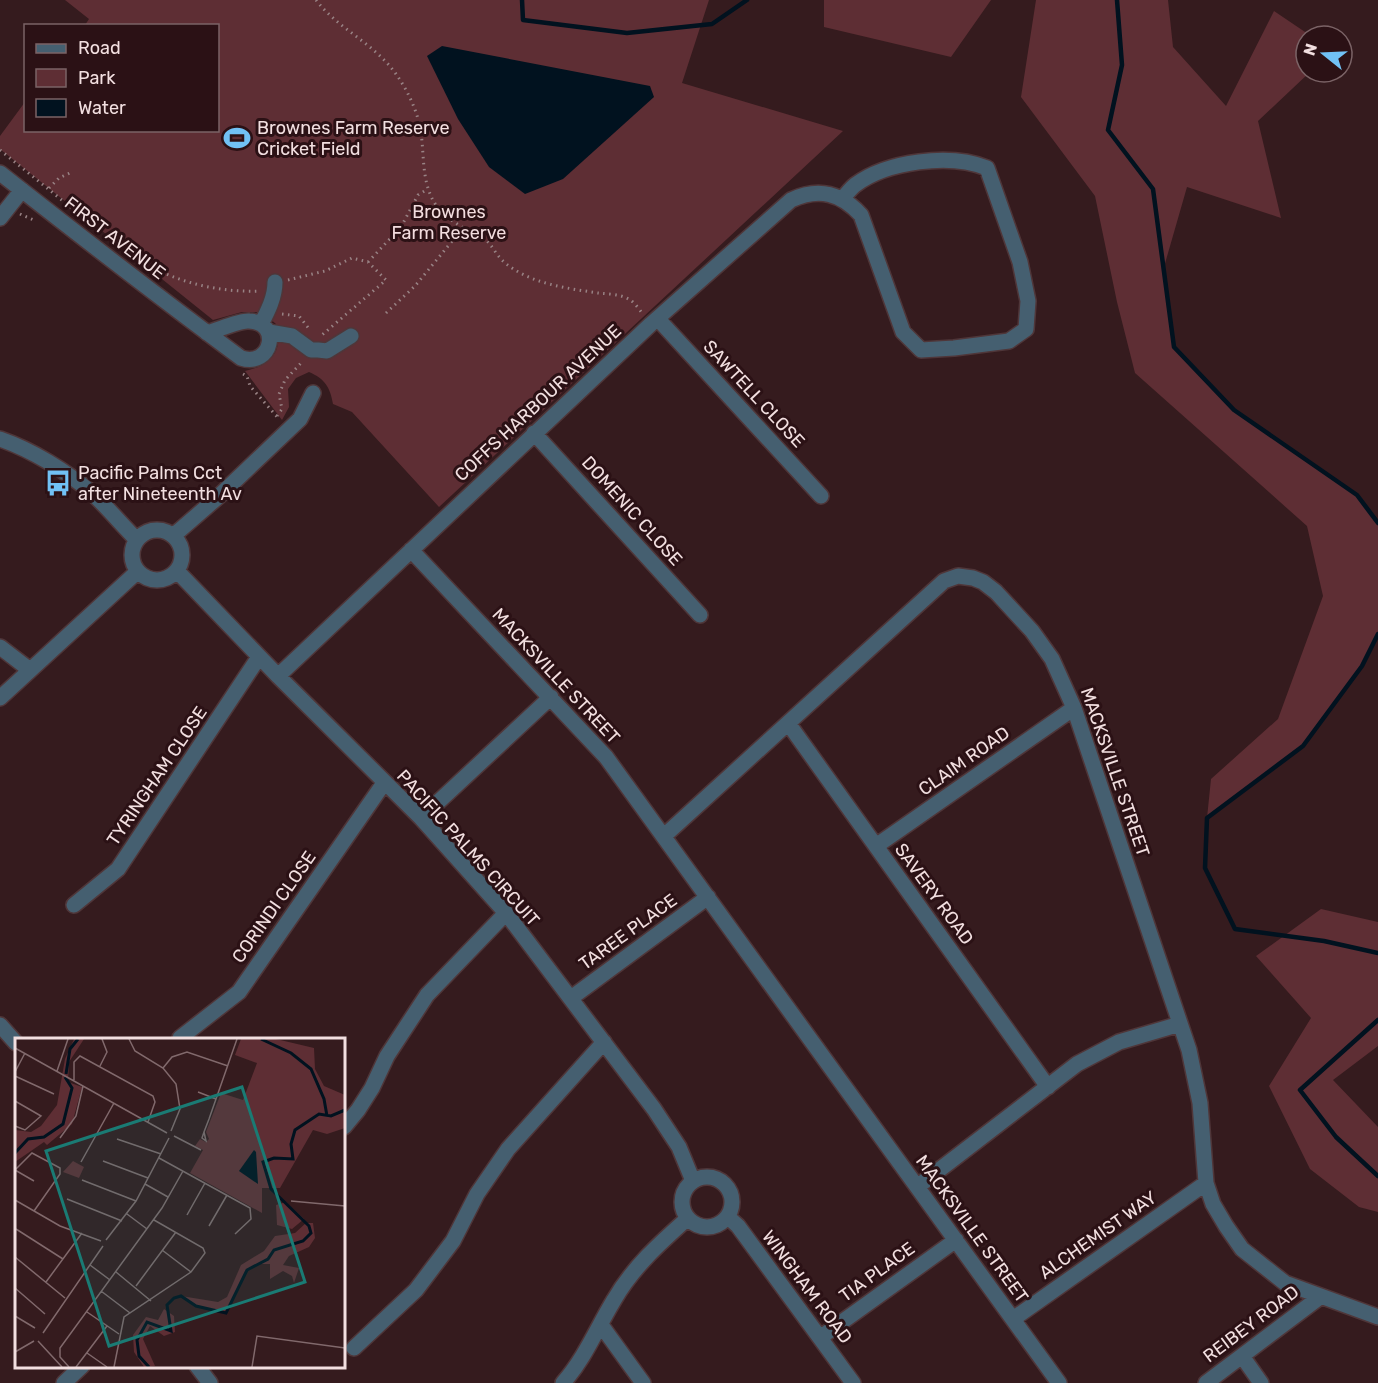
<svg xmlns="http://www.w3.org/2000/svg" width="1378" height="1383" viewBox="0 0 1378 1383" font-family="Rubik,sans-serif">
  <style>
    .green { fill: #5e2e34 }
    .water { fill: #01121f }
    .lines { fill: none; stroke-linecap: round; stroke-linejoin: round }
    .stream { stroke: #01121f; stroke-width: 4.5 }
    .minor-casing { stroke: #4f3639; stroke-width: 18 }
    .path { stroke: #998385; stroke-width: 3; stroke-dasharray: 1.5 4.5; stroke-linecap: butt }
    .minor { stroke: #455f70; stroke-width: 15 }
    .labels { text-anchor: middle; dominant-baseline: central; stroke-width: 6; stroke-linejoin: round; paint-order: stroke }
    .poi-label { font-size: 18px; fill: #f2dfe0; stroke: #2b1115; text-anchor: start }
    .park-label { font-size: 18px; fill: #f2dcde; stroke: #2b1115 }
    .street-label { font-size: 18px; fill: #f2dfe0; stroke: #2b1115 }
    .inset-river { fill: none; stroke: #01121f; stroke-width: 3 }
    .inset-road { fill: none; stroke: #81696c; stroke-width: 1.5 }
    .view { fill: #1a7b74; fill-opacity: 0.15; stroke: #1a7b74; stroke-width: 3 }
    .inset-edge { fill: none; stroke: #f2dfe0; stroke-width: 3 }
  </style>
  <rect width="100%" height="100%" fill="#351b1e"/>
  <!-- green -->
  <path class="green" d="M65,0H709L682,83L843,131L439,507L352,412L333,404C330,387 325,379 309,372L296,378L288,389L289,407L282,420L245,371C259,368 275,361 278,344C279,339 276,330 276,324L262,312H242L213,320L0,149V136L25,102L26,130H218V26L85,25L89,19Z
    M824,0H991L951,57L824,27Z
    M1036,0H1168L1173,47L1226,106L1274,11L1311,36H1306V72H1310L1258,121L1281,218L1187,187L1164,267L1174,347L1234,410L1357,495L1378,523V634L1362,666L1303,746L1207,818L1211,779L1278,719L1323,596L1307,526L1135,373L1117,302L1095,196L1021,97Z
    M1321,909L1378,922V1046L1333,1080L1378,1127V1212L1359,1207L1310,1169L1269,1086L1311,1018L1256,956Z"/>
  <!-- water -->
  <path class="water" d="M442,46L650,86L654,97L563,179L525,194L489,167L458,119L427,56Z"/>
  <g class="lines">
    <!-- stream -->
    <path class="stream" d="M522,0L523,20L627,33L712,24L747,0
      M1117,0L1122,65L1108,130L1153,189L1174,347L1234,410L1357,495L1378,523
      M1378,634L1362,666L1303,746L1207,818L1205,868L1235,929L1324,941L1378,953
      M1378,1020L1300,1090L1336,1137L1378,1176"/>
    <!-- minor casing -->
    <g class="minor-casing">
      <path id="minor" d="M0,173C80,236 160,298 241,358C272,368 282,322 249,321C240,320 218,330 207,333
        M0,218L22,190
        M658,319L821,496
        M261,324C268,311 275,297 275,282
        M269,332L292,336L311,350H318L327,351L351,336
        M534,433L700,615
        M0,439C32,450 66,471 92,493C108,508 122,525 137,540
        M132 555a25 25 0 1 1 50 0a25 25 0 1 1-50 0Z
        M173,536L218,497L300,419L313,393
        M411,550L606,757L1059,1383
        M177,571L278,676L421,818L506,913L654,1109L679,1147L693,1181
        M0,647L30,670
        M278,676L651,324L791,200C819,187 841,193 861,215L903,332L921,350L954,348L1009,341L1026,329L1028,301L1020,262L987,168C950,153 887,161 855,185C850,189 846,195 842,199
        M0,698L137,572
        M788,723L1048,1087
        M421,818L551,697
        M664,836L944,581L958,576L973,578L983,582L996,592L1032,631L1052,659L1074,708L1189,1050L1200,1103L1206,1183L1213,1204L1226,1226L1242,1249L1285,1283L1378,1317
        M876,846L1074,708
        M74,905L118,869L259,657
        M571,998L708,897
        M0,1025L16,1043
        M180,1038L239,992L384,783
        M344,1127L358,1110L372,1088L387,1056L427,995L506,913
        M682 1202a25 25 0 1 1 50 0a25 25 0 1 1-50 0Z
        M917,1187L1077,1064L1119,1042L1180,1024
        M728,1217L738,1226L853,1383
        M1013,1319L1206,1183
        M601,1325L643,1383
        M821,1337L956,1240
        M354,1348L416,1290L453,1241L477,1194L508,1149L604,1042
        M1242,1356L1261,1383
        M197,1366L210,1383
        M64,1383L82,1366
        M563,1383C585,1358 597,1328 614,1300C633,1267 660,1243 688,1218
        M1206,1383L1320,1297"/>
    </g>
    <!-- path -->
    <path class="path" d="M316,0C338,29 374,43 396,74C408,91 418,112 421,133C424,153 422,176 431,196C437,211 453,222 467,230C473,233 481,236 487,241C493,247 497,256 504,262C530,284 566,288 598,293C608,294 621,294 630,300C634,302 639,309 642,313
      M0,150L89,222
      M49,188L59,178L72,172
      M20,214L36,221
      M135,258C172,281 217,293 260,291
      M368,262L401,227L418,195L428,189
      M144,264L149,256
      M288,280L325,271L352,258L368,262L386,280L322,335
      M386,313L415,286L463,228
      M282,314L299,316L310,330
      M243,374L247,376L250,386L279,419
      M277,416L282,409L279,394L285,380L302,362"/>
    <!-- minor -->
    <use href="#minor" class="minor"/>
  </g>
  <!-- icons -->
  <defs>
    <g id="stadium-bare" transform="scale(2.07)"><path d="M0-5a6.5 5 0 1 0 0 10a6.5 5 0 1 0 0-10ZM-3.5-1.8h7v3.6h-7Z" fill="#71c1f5" stroke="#2b1115" stroke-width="2.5" paint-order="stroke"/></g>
    <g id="bus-bare" transform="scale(2.07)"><path d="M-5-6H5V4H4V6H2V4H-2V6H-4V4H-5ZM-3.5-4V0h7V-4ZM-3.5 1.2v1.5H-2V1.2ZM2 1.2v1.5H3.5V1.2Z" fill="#71c1f5" stroke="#2b1115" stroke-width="2.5" paint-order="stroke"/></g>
  </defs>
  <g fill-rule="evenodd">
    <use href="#stadium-bare" x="237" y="138"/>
    <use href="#bus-bare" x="58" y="483"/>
  </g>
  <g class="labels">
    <!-- poi labels -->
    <g class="poi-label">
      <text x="257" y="128">Brownes Farm Reserve<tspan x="257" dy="21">Cricket Field</tspan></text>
      <text x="78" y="473">Pacific Palms Cct<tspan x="78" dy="21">after Nineteenth Av</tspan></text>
    </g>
    <!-- park labels -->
    <g class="park-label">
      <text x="449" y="212">Brownes<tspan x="449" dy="21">Farm Reserve</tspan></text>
    </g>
    <!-- street labels -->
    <g class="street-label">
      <text transform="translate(115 238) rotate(38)">FIRST AVENUE</text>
      <text transform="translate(754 394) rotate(47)">SAWTELL CLOSE</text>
      <text transform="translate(538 403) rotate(-43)">COFFS HARBOUR AVENUE</text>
      <text transform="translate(632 511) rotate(48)">DOMENIC CLOSE</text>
      <text transform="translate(556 676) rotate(47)">MACKSVILLE STREET</text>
      <text transform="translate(964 761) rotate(-35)">CLAIM ROAD</text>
      <text transform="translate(1115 772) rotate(71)">MACKSVILLE STREET</text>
      <text transform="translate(157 776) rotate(-56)">TYRINGHAM CLOSE</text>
      <text transform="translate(468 848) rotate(48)">PACIFIC PALMS CIRCUIT</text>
      <text transform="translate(934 894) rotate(54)">SAVERY ROAD</text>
      <text transform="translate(274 907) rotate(-55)">CORINDI CLOSE</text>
      <text transform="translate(628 932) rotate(-36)">TAREE PLACE</text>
      <text transform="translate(972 1229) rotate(54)">MACKSVILLE STREET</text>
      <text transform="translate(1098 1235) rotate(-35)">ALCHEMIST WAY</text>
      <text transform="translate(877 1272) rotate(-36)">TIA PLACE</text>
      <text transform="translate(807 1287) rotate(53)">WINGHAM ROAD</text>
      <text transform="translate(1251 1324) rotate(-37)">REIBEY ROAD</text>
    </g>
  </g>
  <!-- overview -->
  <g transform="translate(15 1038)">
    <rect width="330" height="330" fill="#351b1e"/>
    <path d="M59,1H69L54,24L53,44L67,49L57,86L32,107L29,104L0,124V92L16,94L26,88L42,67L50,21ZM226,1H261L299,10L300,31L309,48L330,57V90L312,96L298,92L265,150H247V175L175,135L188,112L180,108L185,101L191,104L194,101L191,94L206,55L228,62L242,25L220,17ZM58,123L69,129L64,140L48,134ZM271,164L289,181L277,191L262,187L261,167ZM291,185H298L300,200L294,209L274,218L268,227L284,230L279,245L277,238L268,233L255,241V226H243L232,232L211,275L181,268L166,258L203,264L212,259L226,227L249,213L260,198L280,195ZM149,271L159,278L160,294L149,298L135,288L128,301L140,328L129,329L119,314L118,297L131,279L143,282Z" fill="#5e2e34"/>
    <path d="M239,112L241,114L243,146L224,133Z" fill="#01121f"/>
    <path class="inset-river" d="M246,1L276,15L296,31L309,61L312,78M51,36L55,11L63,1M0,115L13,101L29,99L48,86L57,50L50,39M134,329L124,318L122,302L132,284L156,293L152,267L159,260L166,258L181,268L211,275L232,232L253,221L259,212L288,203L296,195L294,188L256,151L248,124L259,120L278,121L276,106L280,92L304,76L316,78L330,72"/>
    <path class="inset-road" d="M114,1L120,13L148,30L161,46L165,71L156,93M0,10L152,95M85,28L92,14L87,1M148,30L157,19L172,14L213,28M42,33L53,1M0,34L10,15M0,38L39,56M59,42V24L65,18L138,58L140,64L133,84M183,54L201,61M0,63L26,78L10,92L0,88M189,94L191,103L187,100L189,94L194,81L222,1M159,98L186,112M45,100L61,78L68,48M102,101L146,116M144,120L235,170L236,181L220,196M88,123L133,140M66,124L99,65M0,132L17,115L45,130V136L19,173M0,132L19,143M67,142L121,163M130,146L153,159M52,161L107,183M0,162L45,188L86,203M276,163L330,168M112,176L132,191M172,177L190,145M194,188L212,157M1,191L48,221M91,202L121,163L154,100M147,212L176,234M0,219L50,260M75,227L95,242M101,234L136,263M31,244L67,195M121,248L161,194M0,250L30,276M86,253L115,275M72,274L104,296M0,278L20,290M28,295L88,208M23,303L47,329M0,314L19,303M72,315L92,329M54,329L45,319V310L147,170L168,133M61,329L92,288M99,329L109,279L176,234L190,215L188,210L139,182M237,329L242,298L330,310"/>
    <path class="view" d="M227,49L290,244L94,308L31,113Z"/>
    <rect width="330" height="330" class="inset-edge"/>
  </g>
  <!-- legend -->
  <rect x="24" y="24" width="195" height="108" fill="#2b1115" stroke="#7b6366" stroke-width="1.5"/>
  <rect x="36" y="44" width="30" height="9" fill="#455f70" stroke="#7b6366" stroke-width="1.5"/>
  <text x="78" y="54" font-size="18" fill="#f2dfe0">Road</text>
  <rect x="36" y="69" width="30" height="18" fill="#5e2e34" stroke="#7b6366" stroke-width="1.5"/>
  <text x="78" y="84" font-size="18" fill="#f2dfe0">Park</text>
  <rect x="36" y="99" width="30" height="18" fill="#01121f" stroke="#7b6366" stroke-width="1.5"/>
  <text x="78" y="114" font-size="18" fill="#f2dfe0">Water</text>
  <!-- north arrow -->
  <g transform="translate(1324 54) rotate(288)"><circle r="28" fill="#2b1115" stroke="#7b6366" stroke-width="1.5"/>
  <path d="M0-4.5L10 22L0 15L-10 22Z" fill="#71c1f5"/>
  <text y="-9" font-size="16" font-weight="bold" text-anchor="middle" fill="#f2dfe0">N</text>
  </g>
</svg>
